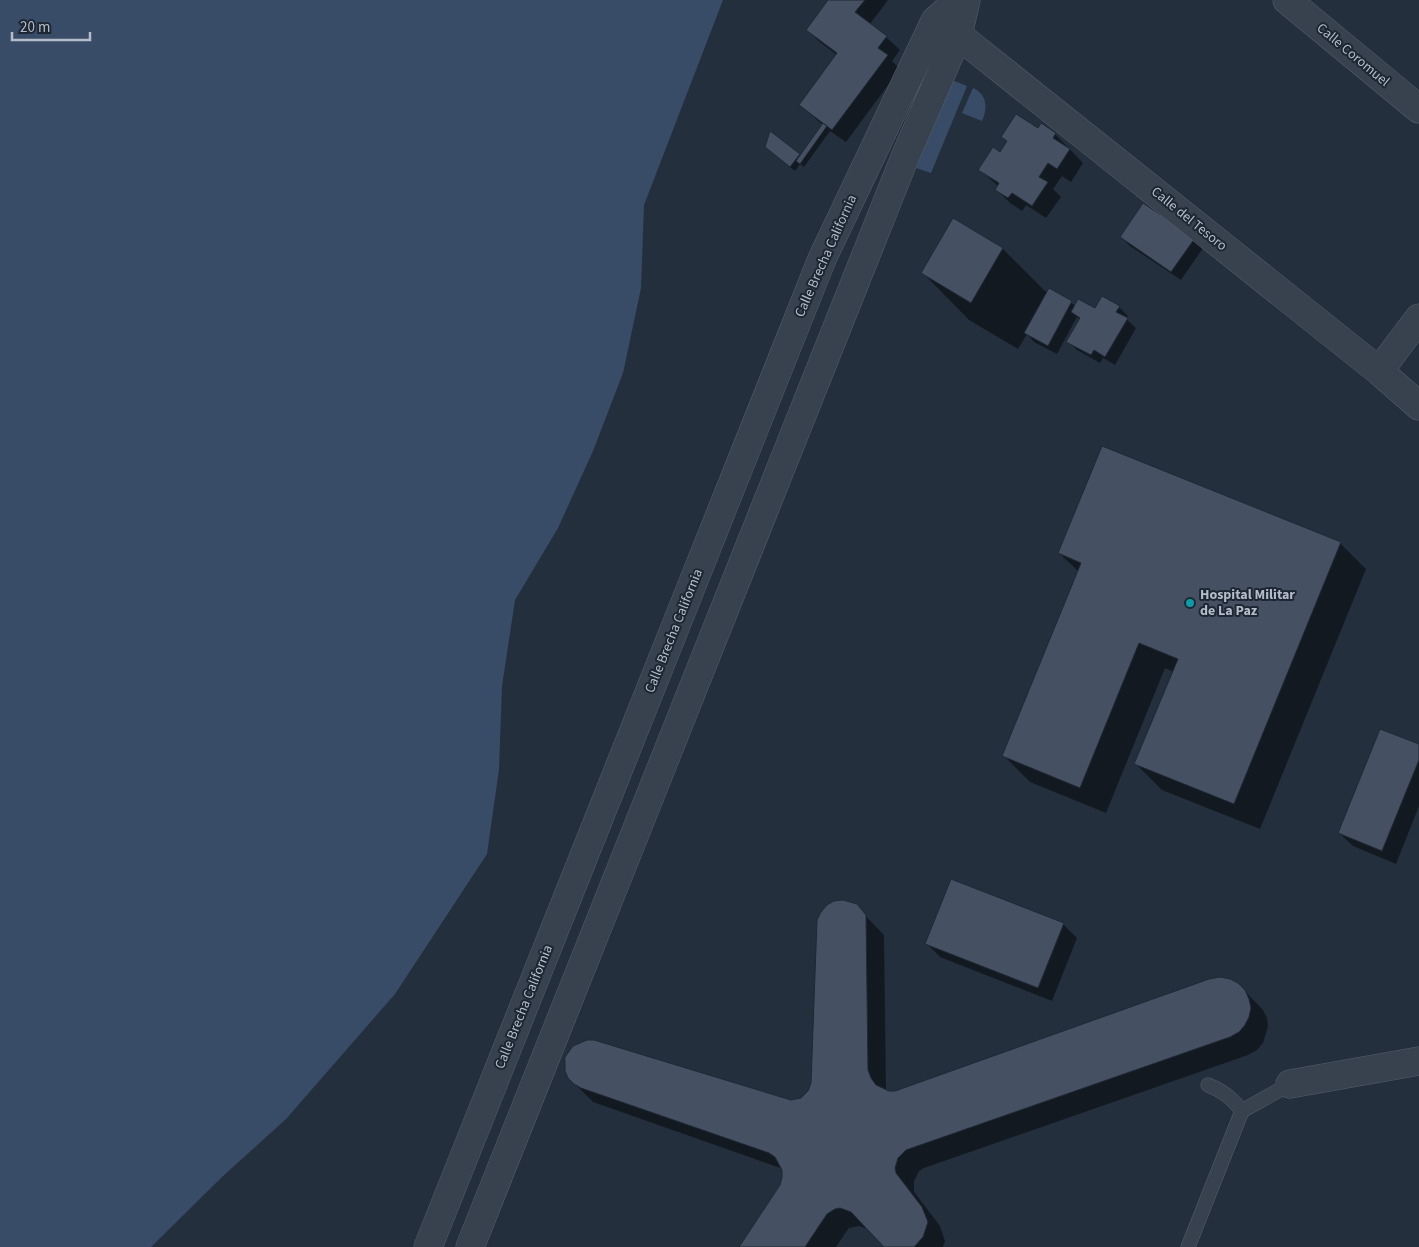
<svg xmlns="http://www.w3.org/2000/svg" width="1419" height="1247" viewBox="0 0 1419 1247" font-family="'Source Sans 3',sans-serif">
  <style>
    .water { fill: #394c67 }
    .shadow { fill: #0007 }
    .building { fill: #455162; stroke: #1f2835 }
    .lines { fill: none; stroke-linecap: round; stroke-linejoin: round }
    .service-casing { stroke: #565f6c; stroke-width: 15 }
    .minor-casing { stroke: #565f6c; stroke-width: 29 }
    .service { stroke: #38414e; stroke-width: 14 }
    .minor { stroke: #38414e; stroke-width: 28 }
    .culture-dot { fill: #0f9aa8; stroke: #1d2633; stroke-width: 2 }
    .labels { text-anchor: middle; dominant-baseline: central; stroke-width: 4; stroke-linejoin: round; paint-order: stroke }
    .street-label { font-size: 14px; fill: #b4bcc9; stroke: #1d2633 }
    .poi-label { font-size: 14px; font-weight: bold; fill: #b4bcc9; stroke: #1d2633; text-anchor: start }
  </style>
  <rect width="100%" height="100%" fill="#242f3e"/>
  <!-- water -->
  <path class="water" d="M0,0H723L644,205L641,288L623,373L593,451L558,528L515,600L502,686L499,769L487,854L395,994L286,1119L223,1176L151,1247H0Z
    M952,80L967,86L931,173L916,168Z
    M973,88C987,94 988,108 982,121L962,113Z"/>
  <!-- shadow -->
  <path class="shadow" d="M829,0H888L870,24L886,37L900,50L892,61L900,69L846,142L830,131L804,167L800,164L795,171L770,151V133L800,156L823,125L800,105L837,55L821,43L807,30Z
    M1041,125L1055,134L1083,163L1071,182L1062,176L1053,189L1061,197L1046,218L1026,205L1022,211L1010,203L996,189L998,186L980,170L1001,153L1038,129Z
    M954,220L1003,249L1047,293L1049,290L1076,306L1095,310L1102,298L1119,307L1128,316L1126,319L1136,328L1115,365L1103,358L1100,363L1077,350L1068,341L1080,320L1077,317L1057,354L1034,342L1027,334L1018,349L969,320L922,272Z
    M1121,237L1194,239L1203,248L1181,280L1130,246Z
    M1340,543L1366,569L1260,829L1162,790L1136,764L1174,672L1165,668L1106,813L1030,782L1004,756L1079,572L1059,553Z
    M1419,746V806L1396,864L1353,846L1339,833Z
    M856,906L884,935L886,1091L895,1092L1238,984L1263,1010L1267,1018L1268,1027L1263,1043L1257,1050L1248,1055L924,1168L919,1171L914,1181V1192L940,1226L945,1241L943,1247H885L868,1229L859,1226L849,1228L836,1247H740L781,1186L783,1178V1169L593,1102L575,1084L791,1101L801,1099L809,1092Z
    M1063,924L1077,938L1052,1001L940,957L927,944Z"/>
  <!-- building -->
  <path class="building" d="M828,0H865L855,12L887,36L878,48L888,55L832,130L799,105L837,53L806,30Z
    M1016,114L1038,128L1041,123L1056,133L1053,138L1070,149L1057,169L1048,163L1039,177L1048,182L1032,206L1012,193L1008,198L995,190L999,183L978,170L993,147L1000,152L1007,141L1001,137Z
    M823,123L827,126L800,164L796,161Z
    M770,131L800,154L790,167L765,147Z
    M1143,203L1195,238L1171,272L1120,237Z
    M953,218L1003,248L971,303L921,273Z
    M1049,288L1072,301L1048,346L1024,333Z
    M1102,296L1120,306L1116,312L1128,318L1105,357L1094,350L1091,355L1066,342L1080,318L1071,312L1078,299L1095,308Z
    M1102,446L1341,542L1234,804L1134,764L1178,659L1139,643L1080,788L1002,756L1081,563L1058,553Z
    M1380,729L1419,744V760L1382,851L1338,833Z
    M951,879L1064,923L1038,988L925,944Z
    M843,900L857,904L866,915L868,1070L871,1078L876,1085L889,1091H895L1209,979L1220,977L1230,979L1238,983L1245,990L1249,999L1251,1008L1249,1017L1245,1025L1239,1032L1230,1037L906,1150L898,1158L895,1168L896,1173L922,1207L928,1222L923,1237L914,1247H884L851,1212L840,1208L835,1209L827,1214L805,1247H739L780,1185L782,1178V1170L775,1157L769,1153L581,1088L574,1084L568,1078L565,1071V1057L573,1046L587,1040H594L791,1100L801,1098L808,1091L811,1083L817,920L821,912L827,905L834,901Z"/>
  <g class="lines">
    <!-- service casing -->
    <g class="service-casing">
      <path id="service" d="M1208,1085C1223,1091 1232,1098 1242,1111
        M1188,1247L1242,1111L1290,1084"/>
    </g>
    <!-- minor casing -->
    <g class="minor-casing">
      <path id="minor" d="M1287,0L1419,109
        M944,26L958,35L1379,371L1419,406
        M1379,371L1419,318
        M1290,1084L1419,1061
        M428,1247L822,259L935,21L958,0
        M470,1247L905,157L958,35L966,0"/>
    </g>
    <!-- service -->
    <use href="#service" class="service"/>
    <!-- minor -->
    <use href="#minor" class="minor"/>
  </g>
  <!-- markers -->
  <circle class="culture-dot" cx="1190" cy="603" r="5"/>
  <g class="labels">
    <!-- street labels -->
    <g class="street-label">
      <text transform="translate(1353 55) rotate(40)">Calle Coromuel</text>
      <text transform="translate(1189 219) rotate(39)">Calle del Tesoro</text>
      <text transform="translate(826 256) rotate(-66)">Calle Brecha California</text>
      <text transform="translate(674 631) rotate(-68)">Calle Brecha California</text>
      <text transform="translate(524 1007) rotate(-68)">Calle Brecha California</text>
    </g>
    <!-- poi labels -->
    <g class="poi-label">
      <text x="1200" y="595">Hospital Militar<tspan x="1200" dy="16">de La Paz</tspan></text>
    </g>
  </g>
  <!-- scale -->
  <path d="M12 32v8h78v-8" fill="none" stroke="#b4bcc9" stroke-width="2.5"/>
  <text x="20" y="32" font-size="15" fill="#b4bcc9" stroke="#1d2633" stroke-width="4" paint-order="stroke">20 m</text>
</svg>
